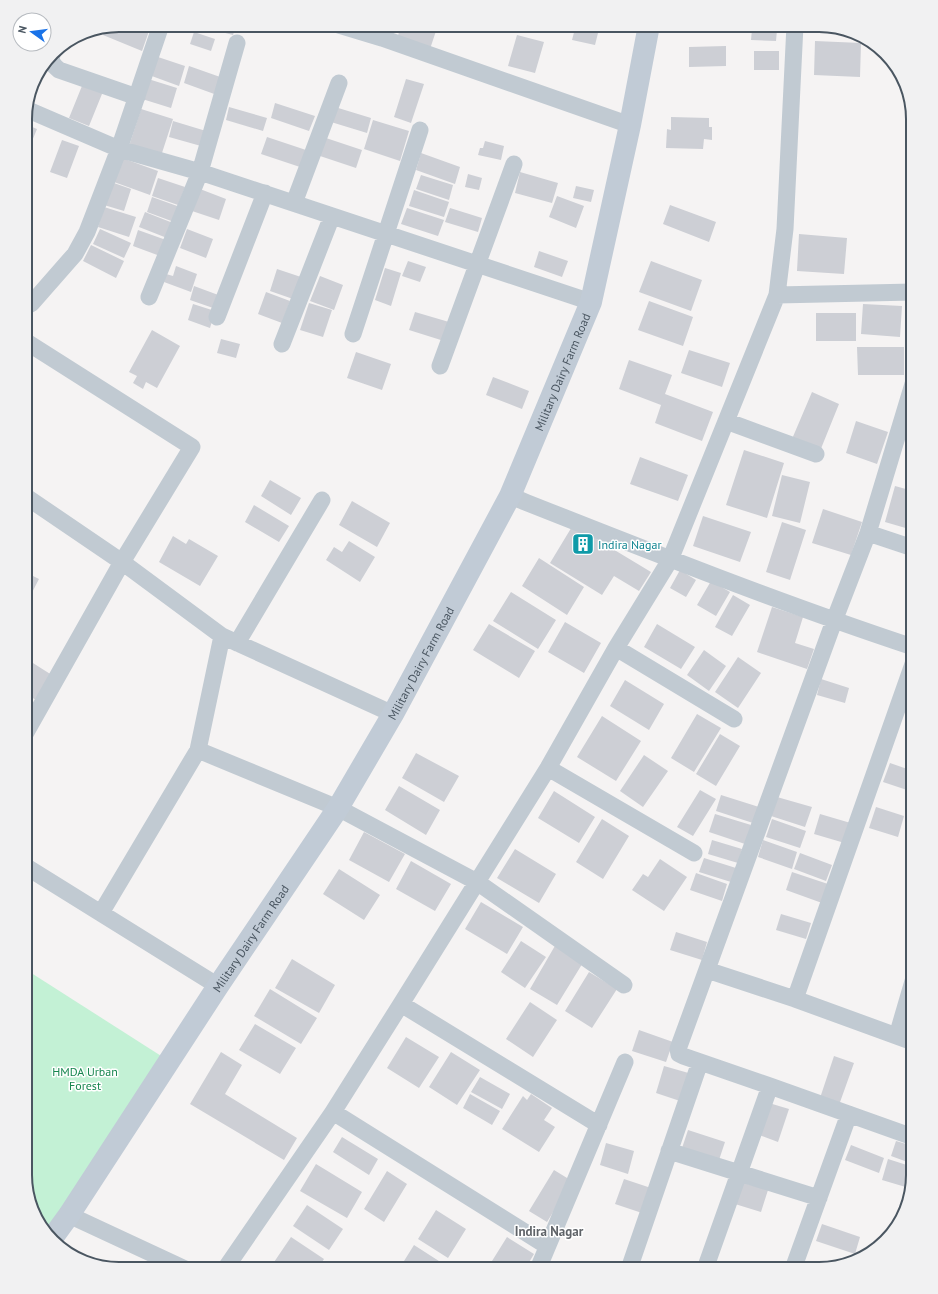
<svg xmlns="http://www.w3.org/2000/svg" width="938" height="1294" viewBox="0 0 938 1294" font-family="'PT Sans',sans-serif">
  <style>
    .green { fill: #c3f1d5 }
    .building { fill: #cdcfd5 }
    .lines { fill: none; stroke-linecap: round; stroke-linejoin: round }
    .street { stroke: #c1cad2; stroke-width: 17 }
    .secondary { stroke: #c1cbd6; stroke-width: 22 }
    .labels { text-anchor: middle; dominant-baseline: central; stroke-width: 3; stroke-linejoin: round; paint-order: stroke }
    .street-label { font-size: 12px; fill: #4a5661; stroke: #fff }
    .culture-label { font-size: 12px; fill: #0d838f; stroke: #fff; text-anchor: start }
    .park-label { font-size: 12px; fill: #17864f; stroke: #fff }
    .neighbourhood-label { font-size: 13px; font-weight: bold; fill: #5f6368; stroke: #fff }
    .rim { fill: none; stroke: #4a5661; stroke-width: 2 }
  </style>
  <rect width="100%" height="100%" fill="#f5f3f3"/>
  <!-- green -->
  <path class="green" d="M25,969L169,1061L50,1234L38,1222L25,1175Z"/>
  <!-- building -->
  <path class="building" d="M119,25H134L149,31L142,51L103,35L106,28Z
    M211,25H236L233,35L210,29Z
    M401,25H438L430,49L397,39Z
    M576,25H600L595,45L572,40Z
    M752,29L777,30L776,41L751,40Z
    M194,32L215,39L211,51L190,44Z
    M517,35L544,42L535,73L508,66Z
    M815,41L861,43L860,77L814,75Z
    M726,46V66L689,67V47Z
    M754,51H779V70H754Z
    M155,56L185,66L179,86L149,75Z
    M189,66L223,78L217,95L184,83Z
    M145,78L177,88L171,108L139,98Z
    M406,79L424,84L411,123L394,117Z
    M84,81L104,89L89,126L69,118Z
    M275,103L315,116L309,131L271,118Z
    M229,107L267,118L263,131L226,120Z
    M335,107L371,118L367,133L331,122Z
    M141,109L173,119L161,156L129,146Z
    M671,117L709,118V127H712V140L704,139L703,149L666,148L667,129L671,130Z
    M373,120L409,131L400,161L364,149Z
    M173,121L206,131L201,146L169,137Z
    M25,124L37,129L25,158Z
    M267,137L306,150L300,167L261,154Z
    M323,137L362,150L356,168L317,155Z
    M62,140L79,146L67,178L50,172Z
    M485,141L504,146L501,160L478,155L480,148H483Z
    M421,153L460,167L455,184L416,170Z
    M122,158L158,171L150,195L114,182Z
    M520,172L558,183L552,203L515,193Z
    M468,174L482,178L479,190L465,187Z
    M421,175L453,185L449,200L416,189Z
    M158,178L185,187L178,205L152,196Z
    M111,182L131,189L124,211L104,205Z
    M576,186L594,190L591,202L573,198Z
    M200,189L226,199L219,220L192,211Z
    M414,190L449,202L444,217L409,206Z
    M557,196L584,206L576,228L549,217Z
    M152,197L180,207L174,222L147,212Z
    M670,205L716,222L709,242L663,224Z
    M104,207L136,217L129,237L98,227Z
    M407,208L444,220L438,236L401,224Z
    M450,208L482,218L478,232L445,222Z
    M145,212L173,223L167,238L139,227Z
    M100,229L131,243L124,258L93,244Z
    M187,229L213,239L206,258L180,248Z
    M138,230L166,240L160,256L133,246Z
    M799,234L847,238L844,274L797,271Z
    M91,245L124,261L116,278L83,261Z
    M539,251L568,261L562,277L534,267Z
    M408,261L426,267L420,282L402,276Z
    M651,261L702,280L691,311L639,292Z
    M176,266L197,274L191,292L164,282L166,274L173,276Z
    M385,268L401,273L391,306L375,300Z
    M277,269L301,277L293,299L270,291Z
    M320,276L343,285L334,310L310,301Z
    M194,286L221,296L216,309L190,300Z
    M266,292L290,301L282,323L258,314Z
    M649,301L693,317L683,346L638,330Z
    M309,303L332,310L323,337L300,330Z
    M193,304L215,311L210,328L188,320Z
    M863,304L902,306L900,337L861,334Z
    M415,312L449,322L444,341L409,330Z
    M816,313H856V341H816Z
    M152,330L180,346L157,388L146,382L143,389L133,383L137,376L129,372Z
    M221,339L240,344L236,358L217,353Z
    M857,347H904V375H858Z
    M689,350L730,363L722,387L681,373Z
    M356,352L391,364L382,390L347,378Z
    M629,360L672,375L665,394L713,412L702,441L655,423L661,405L619,389Z
    M493,377L529,391L522,409L486,395Z
    M812,392L839,404L820,451L792,439Z
    M856,421L888,432L877,464L846,453Z
    M744,450L784,463L767,518L726,505Z
    M640,457L688,475L678,501L630,484Z
    M782,475L810,482L800,523L772,516Z
    M270,480L301,498L291,515L261,496Z
    M895,486L913,491V518L909,529L885,522Z
    M352,501L390,523L377,547L339,525Z
    M254,505L289,526L279,542L245,522Z
    M823,509L862,522L851,555L812,543Z
    M703,516L751,532L740,562L693,546Z
    M782,522L806,530L790,580L766,572Z
    M573,525L651,572L639,591L614,576L602,595L550,563Z
    M173,536L186,544L189,539L218,556L200,586L159,562Z
    M349,541L375,557L360,582L326,560L334,547L342,552Z
    M539,558L584,587L567,615L522,586Z
    M680,570L696,580L686,597L670,588Z
    M25,572L39,579L25,606Z
    M711,581L730,592L716,616L697,605Z
    M511,592L556,620L538,649L493,621Z
    M733,595L750,605L732,636L715,627Z
    M772,607L803,617L795,643L814,649L807,669L757,652Z
    M565,622L601,643L584,673L548,652Z
    M489,624L535,651L519,678L473,650Z
    M657,624L695,647L681,669L644,647Z
    M704,650L726,666L709,691L687,675Z
    M738,657L761,673L738,708L715,692Z
    M25,658L55,677L39,702L25,693Z
    M821,679L849,688L845,703L817,695Z
    M625,680L664,704L649,730L610,706Z
    M697,714L721,728L694,772L671,758Z
    M602,716L641,741L616,781L577,757Z
    M720,734L740,746L716,786L696,774Z
    M416,753L459,776L444,802L402,778Z
    M644,755L668,771L643,807L620,791Z
    M890,763L913,771V792L883,782Z
    M399,786L440,810L426,835L385,810Z
    M700,790L716,799L693,836L677,827Z
    M554,791L595,817L579,843L538,818Z
    M721,795L759,807L753,823L716,811Z
    M777,797L812,807L805,827L771,816Z
    M876,807L904,816L898,837L869,828Z
    M715,814L751,825L745,844L709,832Z
    M820,814L854,824L848,844L814,834Z
    M602,819L629,836L603,879L576,862Z
    M772,819L806,831L800,848L766,837Z
    M364,832L405,854L389,882L349,860Z
    M712,840L742,849L738,863L708,854Z
    M763,840L797,852L792,869L758,857Z
    M515,849L556,874L539,903L497,878Z
    M800,853L832,865L826,881L794,869Z
    M704,858L736,868L731,882L699,872Z
    M660,859L687,877L664,911L632,890L643,874L648,877Z
    M411,861L451,884L435,911L396,889Z
    M339,869L380,895L364,920L323,894Z
    M792,872L828,884L822,903L786,890Z
    M696,873L727,884L722,901L690,890Z
    M481,902L523,927L507,954L465,929Z
    M781,914L811,923L806,939L776,930Z
    M676,932L707,942L702,960L670,950Z
    M521,941L546,957L525,988L501,972Z
    M556,944L584,961L557,1005L530,989Z
    M292,959L335,985L319,1013L275,988Z
    M589,972L617,989L592,1028L565,1011Z
    M270,989L317,1018L301,1044L254,1016Z
    M530,1002L557,1020L533,1057L506,1039Z
    M255,1024L296,1048L280,1074L239,1050Z
    M639,1030L673,1042L666,1062L632,1051Z
    M406,1037L439,1057L419,1088L387,1068Z
    M221,1052L242,1065L225,1094L297,1138L284,1160L190,1104Z
    M451,1052L480,1070L457,1105L429,1087Z
    M834,1056L854,1063L839,1105L820,1098Z
    M664,1066L692,1074L683,1102L656,1093Z
    M480,1077L510,1094L502,1109L471,1092Z
    M470,1094L500,1111L492,1125L463,1108Z
    M531,1094L552,1108L544,1120L555,1127L539,1152L502,1129L523,1096L527,1100Z
    M769,1103L789,1109L778,1142L759,1135Z
    M688,1130L725,1142L718,1163L681,1151Z
    M342,1137L378,1159L369,1175L333,1152Z
    M896,1141L913,1146V1164L891,1156Z
    M606,1143L634,1151L628,1174L600,1165Z
    M851,1145L884,1158L879,1173L845,1160Z
    M888,1159L913,1167V1175L909,1188L882,1180Z
    M316,1164L362,1192L347,1218L300,1191Z
    M554,1170L572,1181L547,1222L529,1211Z
    M387,1171L407,1184L384,1222L364,1209Z
    M624,1179L651,1188L642,1213L615,1204Z
    M741,1182L768,1190L761,1212L735,1204Z
    M307,1205L343,1229L329,1250L293,1226Z
    M436,1210L466,1229L448,1258L418,1239Z
    M822,1224L860,1237L855,1254L816,1241Z
    M291,1237L324,1259L318,1269L270,1268Z
    M507,1237L534,1254L525,1269H487Z
    M414,1245L442,1263L438,1269H399Z"/>
  <g class="lines">
    <!-- street -->
    <path class="street" d="M339,25L382,38
      M385,25L382,38L630,125
      M52,55C50,62 54,66 59,70L137,97
      M26,109L119,149L200,172L591,302
      M294,203L339,83
      M777,295L913,292
      M149,297L200,172L237,43
      M25,307L32,303L75,254L87,232L119,149L161,25
      M217,317L265,193
      M353,334L420,130
      M282,344L332,216
      M440,366L514,164
      M726,421L816,454
      M25,496L122,562L222,636L393,714
      M510,496C644,549 777,602 913,647
      M868,533L913,548
      M237,643L322,500
      M616,648L734,719
      M25,734L122,562L192,447L25,341
      M198,750L338,808L477,882L624,985
      M548,768L694,853
      M25,866L218,986
      M101,913L198,750L222,636
      M707,970L795,999L913,1042
      M795,999L913,664
      M401,1004L599,1125
      M897,1036L913,981
      M333,1112L547,1246
      M913,1137L770,1086L683,1056L679,1054L678,1049L834,621L868,533L913,384
      M669,1151L819,1198
      M69,1215L185,1269
      M225,1269L333,1112L401,1004L548,768L616,648L670,560L777,295L785,229L795,25
      M538,1269L625,1062
      M629,1269L700,1062
      M705,1269L770,1086
      M793,1269L849,1114"/>
    <!-- secondary -->
    <path class="secondary" id="s1" d="M53,1237L69,1215L218,986L338,808L393,714L510,496L591,302L630,125L649,25"/>
  </g>
  <!-- icons -->
  <defs>
    <g id="building-square" transform="scale(1.15)"><rect x="-9" y="-9" width="18" height="18" rx="4" fill="#0f9aa8" stroke="#fff"/><path d="M-4-6H4V6H1V3H-1V6H-4ZM-2.5-4.3h1.7v1.8h-1.7ZM.8-4.3h1.7v1.8H.8ZM-2.5-1h1.7V.8h-1.7ZM.8-1h1.7V.8H.8Z" fill="#fff"/></g>
  </defs>
  <g fill-rule="evenodd">
    <use href="#building-square" x="583" y="544"/>
  </g>
  <g class="labels">
    <!-- street labels -->
    <g class="street-label">
      <text stroke="none"><textPath href="#s1" startOffset="1006">Military Dairy Farm Road</textPath></text>
      <text stroke="none"><textPath href="#s1" startOffset="682">Military Dairy Farm Road</textPath></text>
      <text stroke="none"><textPath href="#s1" startOffset="358">Military Dairy Farm Road</textPath></text>
    </g>
    <!-- culture labels -->
    <g class="culture-label">
      <text x="598" y="544">Indira Nagar</text>
    </g>
    <!-- park labels -->
    <g class="park-label">
      <text x="85" y="1071">HMDA Urban<tspan x="85" dy="14">Forest</tspan></text>
    </g>
    <!-- neighbourhood labels -->
    <g class="neighbourhood-label">
      <text x="549" y="1231">Indira Nagar</text>
    </g>
  </g>
  <!-- crop -->
  <path d="M0 0H938V1294H0ZM119 32H819A87 87 0 0 1 906 119V1175A87 87 0 0 1 819 1262H119A87 87 0 0 1 32 1175V119A87 87 0 0 1 119 32Z" fill="#f1f1f2" fill-rule="evenodd"/>
  <path class="rim" d="M119 32H819A87 87 0 0 1 906 119V1175A87 87 0 0 1 819 1262H119A87 87 0 0 1 32 1175V119A87 87 0 0 1 119 32Z"/>
  <!-- north arrow -->
  <g transform="translate(32 32) rotate(284)"><circle r="19" fill="#ffffff" stroke="#b7bbc0"/>
  <path d="M0-3L7 15L0 10L-7 15Z" fill="#1a73e8"/>
  <text y="-6" font-size="11" font-weight="bold" text-anchor="middle" fill="#4a5661">N</text>
  </g>
</svg>
